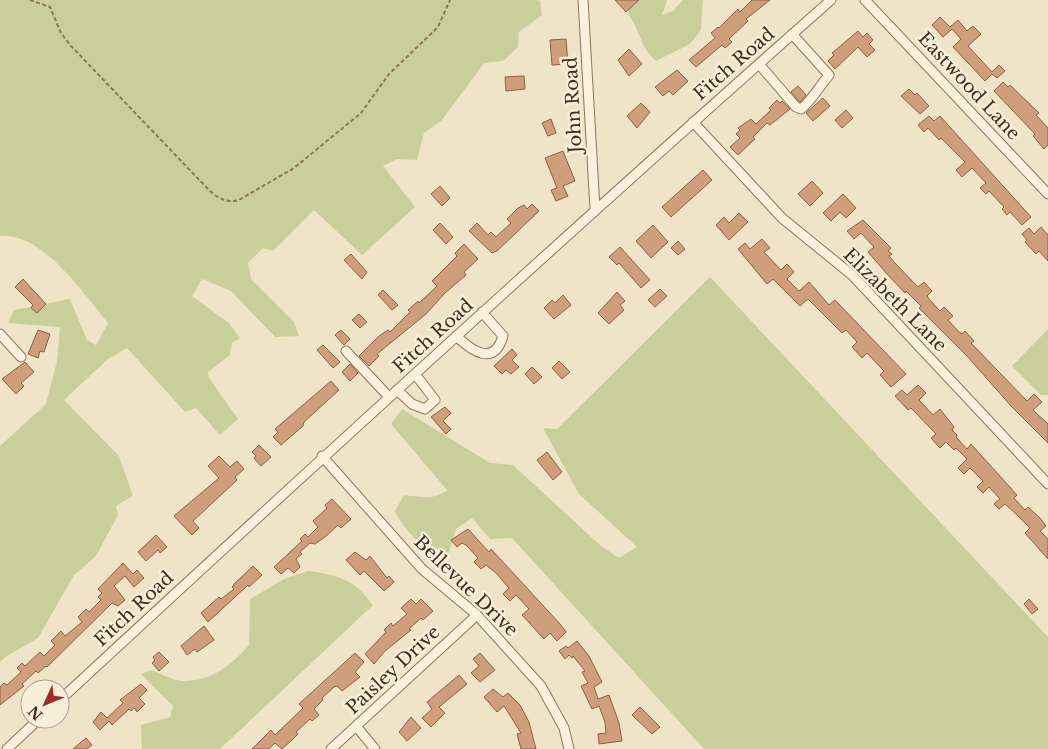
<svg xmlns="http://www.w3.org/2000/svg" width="1048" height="749" viewBox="0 0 1048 749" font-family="'Libre Baskerville',serif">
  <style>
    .green { fill: #c9cf9b }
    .building { fill: #cf9f7d; stroke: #8d5f41 }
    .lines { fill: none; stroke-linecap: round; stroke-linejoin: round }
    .minor-casing { stroke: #8d765c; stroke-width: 11 }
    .path { stroke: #8d765c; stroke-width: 2; stroke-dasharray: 4 2.5; stroke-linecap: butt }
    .minor { stroke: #faf1dc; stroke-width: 9 }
    .labels { text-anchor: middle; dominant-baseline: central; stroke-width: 5; stroke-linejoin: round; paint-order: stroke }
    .street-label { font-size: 18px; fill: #3d2e20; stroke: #f7eed8 }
  </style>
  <rect width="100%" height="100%" fill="#f0e4c8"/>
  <!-- green -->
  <path class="green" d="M0,0H536L540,1L542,15L519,32L518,47L503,61L484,63L442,120L424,133L417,160L397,159L383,166L415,207L362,255L314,210L273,251L263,248L248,263L251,279L294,322L299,336L275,337L231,291L202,279L192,296L229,323L240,338L232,343L230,355L208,372L209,378L238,419L220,435L196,408L185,412L127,348L108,359L64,400L119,456L133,496L116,506L118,515L96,556L74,575L38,638L5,657L0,662V446L46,404L57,361L60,327L8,323L14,310L70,299L87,340L96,345L108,323C83,293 42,232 0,236Z
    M630,0H667L662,15L673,11L683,0H703L701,30L690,44L656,61C639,46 641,31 628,14Z
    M710,277L1048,637V749H704L512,538L490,539L472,518L456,529L447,558L439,561C423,546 404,532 395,511L404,495C419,497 436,500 447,490L391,424L402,409L490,463L513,465L601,546L619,558L637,547L579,494L543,428L557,429Z
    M1048,329V395H1041L1012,366Z
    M308,571C338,575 354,579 373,605L220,749H142L141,725L170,717L173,706L141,674L151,670C160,673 172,680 181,681C211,682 230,666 249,645L250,599L284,579Z"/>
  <!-- building -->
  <path class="building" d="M615,0H639L626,12Z
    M752,0H770L746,19L748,21L729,39L732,42L725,48L722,45L696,67L689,60L715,38L711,33L718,27L719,28L738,9L740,12Z
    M940,17L950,27L958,20L967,31L973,26L981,34L968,46L992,72L999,65L1005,71L997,78L992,74L985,81L953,47L961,39L952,29L943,37L932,25Z
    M858,31L863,37L867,33L873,40L869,44L875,50L867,57L858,47L835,69L828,61L834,55L832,53Z
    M566,39L568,64L552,65L550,40Z
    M629,49L642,64L629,76L618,60Z
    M677,70L688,81L673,95L669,91L663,96L655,87Z
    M524,76L525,89L506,91L505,77Z
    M1003,82L1008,87L1010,85L1039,113L1036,115L1048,128V145L1044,149L1033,136L1035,134L994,91Z
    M798,86L806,95L800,102L791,92Z
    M909,89L915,95L917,93L929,106L920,114L901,96Z
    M823,98L830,106L813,121L806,113Z
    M777,100L780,103L782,101L790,109L770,125L767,123L753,137L755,139L738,155L730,147L740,138L736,134L740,130L738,128L751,119L756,124L771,110L769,108Z
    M641,103L650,112L637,128L627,116Z
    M846,110L853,118L842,128L835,120Z
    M929,116L934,121L940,116L1031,217L1022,225L1010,212L1007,215L1002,209L1004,207L989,191L986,194L980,188L986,183L972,168L962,177L956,170L965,162L941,138L939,140L928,128L924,132L918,125Z
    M551,119L556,133L548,136L542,123Z
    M563,151L575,181L563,186L568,196L556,201L551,190L557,188L545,158Z
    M703,170L712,180L671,217L662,207Z
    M812,181L823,193L810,206L798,194Z
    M440,186L450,198L442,206L431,194Z
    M843,194L856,208L846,218L840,212L831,221L823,213Z
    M532,204L539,211L497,251L492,253L469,231L477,223L488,235L491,232L496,237L511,223L507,219L518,208L524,205L527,209Z
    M739,213L748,222L729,240L716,225L724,217L729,223Z
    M863,220L891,248L888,251L892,254L889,256L894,262L918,287L924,282L932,291L927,296L930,300L940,311L944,307L953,316L948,320L959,332L962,334L965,331L974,341L971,343L1027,401L1034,394L1042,402L1033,410L1048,424V443L1011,406L967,356L919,308L921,306L906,291L905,293L887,274L868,252L874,247L861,233L854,239L847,231Z
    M440,223L453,237L446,244L433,230Z
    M653,225L668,242L651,258L636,241Z
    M1041,227L1048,235V261L1039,251L1036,254L1025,242L1027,240L1022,234L1029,228L1034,234Z
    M762,239L770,248L764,252L781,270L787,264L794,272L787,279L799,291L809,282L829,305L835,300L906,374L891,387L880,375L884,371L867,353L862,358L852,347L857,342L846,330L842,333L808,299L800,306L773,279L767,284L738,249L745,243L750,249Z
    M678,241L685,249L678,255L671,248Z
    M464,244L478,259L464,272L466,275L445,293L426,314L377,354L379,356L369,366L359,356L379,336L388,330L390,332L410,312L408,310L418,301L419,303L437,286L432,281L457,256L455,253Z
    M620,247L650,280L641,288L619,263L617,265L609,257Z
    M351,254L367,272L362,279L344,260Z
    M23,279L46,304L37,313L31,308L33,305L15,287Z
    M660,289L667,296L655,307L648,300Z
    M383,290L398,305L392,310L378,295Z
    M617,292L625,301L620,305L624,310L609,324L598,313Z
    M563,295L571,305L554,319L544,308L552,300L555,303Z
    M359,314L367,322L360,328L352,320Z
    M38,330L50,334L44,352L40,351L38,358L28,354Z
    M341,330L350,339L344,345L335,335Z
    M323,345L340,362L333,368L317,350Z
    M512,349L517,355L512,360L519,367L511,374L506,370L502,374L494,366Z
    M559,361L570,372L562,379L552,368Z
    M25,362L34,372L21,383L24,386L16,394L2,379Z
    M350,364L358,373L350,381L342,372Z
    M532,367L542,377L534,384L525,374Z
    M331,381L339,390L304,422L303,426L281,445L273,437L278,432L275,429Z
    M918,385L926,393L919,400L933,415L940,409L954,427L952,430L957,435L956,437L967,449L971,444L1017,495L1014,498L1025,510L1028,507L1040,518L1046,526L1040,531L1048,539V559L1025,533L1030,528L1016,514L1005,504L999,509L994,504L1000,499L989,487L983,493L977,487L983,481L970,468L964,474L958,468L967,459L956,448L954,450L946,442L940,448L931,438L936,434L911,408L908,410L895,396L902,390L907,395Z
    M445,407L451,413L443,421L451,429L446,434L431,417Z
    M259,445L271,457L261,466L254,458L256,456L252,452Z
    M547,452L562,472L553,480L537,460Z
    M219,456L230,467L237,461L244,469L235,477L237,480L193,521L199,528L192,535L174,516L219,478L208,466Z
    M332,499L351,519L341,528L338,525L325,537L315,544L310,543L300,552L302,554L296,559L300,567L294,573L288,568L281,574L274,567L302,541L300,539L305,534L308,537L318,527L313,521L327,508L325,505Z
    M468,529L489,552L491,549L561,625L566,632L557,641L550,633L544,639L522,615L529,609L516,595L510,601L503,594L509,588L496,573L486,565L481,569L474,562L478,558L466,545L462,543L457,547L451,540Z
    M156,535L167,547L160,553L158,550L146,561L138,552Z
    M355,552L366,560L370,556L387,578L389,576L394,582L384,591L364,571L360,575L346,560Z
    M123,563L133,574L137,570L144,578L134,587L125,576L114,586L125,600L118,606L112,603L47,667L46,666L38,673L36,671L22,684L24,686L0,705V687L4,683L7,685L21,672L17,668L22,663L25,666L40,652L44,656L55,645L51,641L61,631L65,636L82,622L78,617L86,609L89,612L101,600L98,597L102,593L98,589Z
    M253,566L262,575L249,587L248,585L208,622L201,613L219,597L221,599L234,589L232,587L235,583Z
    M411,599L416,604L421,599L433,611L423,620L421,618L409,629L411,630L385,651L374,664L365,654L386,632L384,630L391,623L393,626L407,614L401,608Z
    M1029,599L1038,609L1032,614L1024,604Z
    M204,626L214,640L197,652L195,649L187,655L181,646Z
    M577,641L589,656L602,682L594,687L598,699L609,695L619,723L622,741L599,744L598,734L606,733L605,722L599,706L592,709L581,686L588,683L582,672L585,671L573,656L572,658L569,655L565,659L559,651L566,646L568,648Z
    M159,652L169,662L159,671L152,663L155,660L153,657Z
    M355,653L364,662L355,672L360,677L342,691L337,686L334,687L322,698L323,700L314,709L319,715L312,721L310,719L296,732L298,734L292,740L282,749L275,743L269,749H252L271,730L275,735L303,708L299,704Z
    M480,653L495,670L480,682L471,673L479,666L473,659Z
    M459,675L467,684L439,707L445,713L431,727L422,718L432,709L427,702Z
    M141,684L147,690L139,698L145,704L137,712L134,708L131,711L129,709L112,725L109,721L100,730L93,722L101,712L107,718L123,703L120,700Z
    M493,689L503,697L508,693L520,705L529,722L536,749H521L517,734L521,733L504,706L497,712L484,697Z
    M640,707L660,727L652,734L632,715Z
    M411,717L421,728L407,741L399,732Z
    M86,738L92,745L87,749H73Z"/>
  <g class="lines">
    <!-- minor casing -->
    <g class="minor-casing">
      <path id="minor" d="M583,0L595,209
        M865,0L1048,194
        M759,64L796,107L801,109C812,100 819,87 829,75L792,34
        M693,122L782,218L852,275L1048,484
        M0,334L21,357
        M456,336C472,351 494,367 503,336L482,312
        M346,351L389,397
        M397,390L412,404L425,409L435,400L415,374
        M322,456L422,569L477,615L541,686L564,728L569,749
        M60,700C315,464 571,230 831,0
        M356,726L375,749
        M7,749L39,719
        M331,749L477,615"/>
    </g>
    <!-- path -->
    <path class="path" d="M30,0L50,7L61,33L71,46L208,189C216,197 227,204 239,200L294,168L361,113L389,74L438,27L450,0"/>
    <!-- minor -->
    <use href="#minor" class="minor"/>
  </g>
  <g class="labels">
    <!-- street labels -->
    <g class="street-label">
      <text transform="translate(734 64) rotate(-41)">Fitch Road</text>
      <text transform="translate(969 86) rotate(47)">Eastwood Lane</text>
      <text transform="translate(573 105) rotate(-93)">John Road</text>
      <text transform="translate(895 300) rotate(45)">Elizabeth Lane</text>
      <text transform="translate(433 336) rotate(-42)">Fitch Road</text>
      <text transform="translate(466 586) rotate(44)">Bellevue Drive</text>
      <text transform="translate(134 609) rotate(-43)">Fitch Road</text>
      <text transform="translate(393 670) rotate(-43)">Paisley Drive</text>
    </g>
  </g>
  <!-- north arrow -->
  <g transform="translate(45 704) rotate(226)"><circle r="24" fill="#f7eed8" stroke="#ada18e"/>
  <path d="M0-4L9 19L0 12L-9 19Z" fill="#9e2a2b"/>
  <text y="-8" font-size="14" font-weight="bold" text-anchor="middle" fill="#3d2e20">N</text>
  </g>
</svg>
